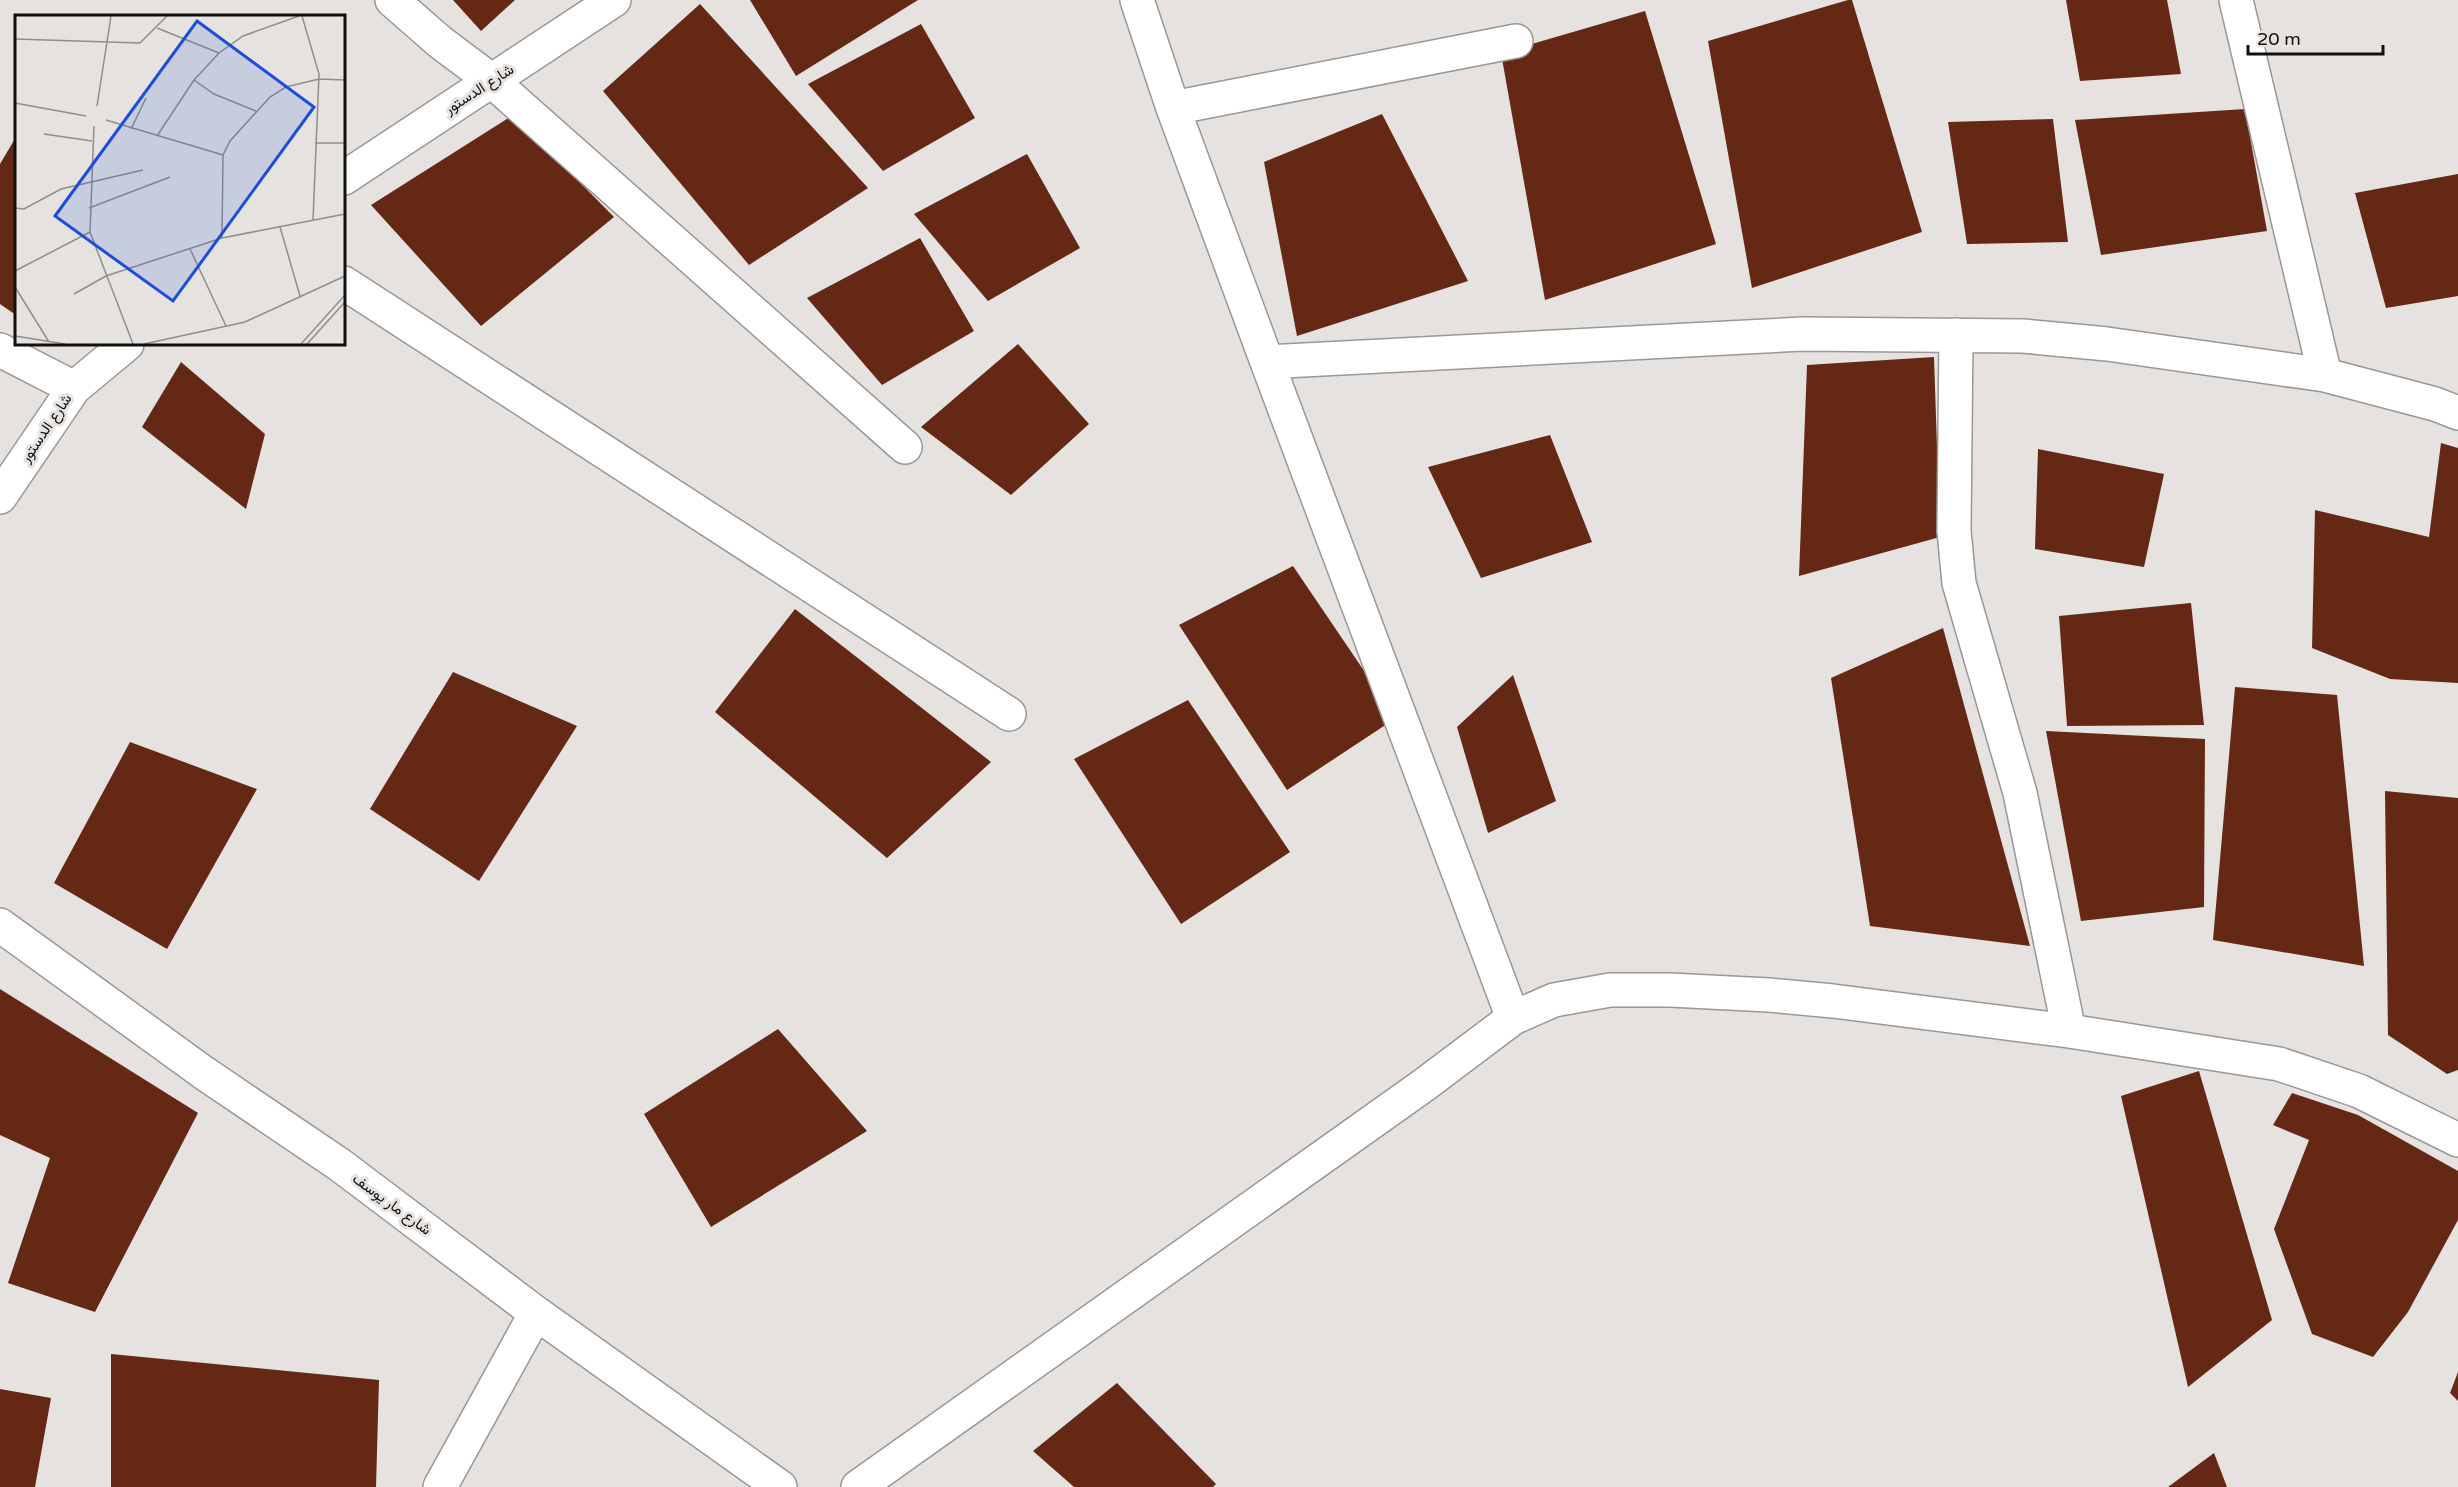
<svg xmlns="http://www.w3.org/2000/svg" width="2458" height="1487" viewBox="0 0 2458 1487" font-family="'Varela Round',Vazirmatn,sans-serif">
  <style>
    .building { fill: #642815 }
    .lines { fill: none; stroke-linecap: round; stroke-linejoin: round }
    .street-casing { stroke: #9a9795; stroke-width: 36 }
    .street { stroke: #fff; stroke-width: 33 }
    .labels { text-anchor: middle; dominant-baseline: central; stroke-width: 6; stroke-linejoin: round; paint-order: stroke }
    .street-label { font-size: 15px; fill: #11100f; stroke: #e5e2e0 }
    .inset-road { fill: none; stroke: #908e8c; stroke-width: 1.5 }
    .view { fill: #1d4ed8; fill-opacity: 0.15; stroke: #1d4ed8; stroke-width: 3 }
    .inset-edge { fill: none; stroke: #11100f; stroke-width: 3 }
  </style>
  <rect width="100%" height="100%" fill="#e5e2e0"/>
  <!-- building -->
  <path class="building" d="M453,0H515L481,31Z
    M750,0H918L796,76Z
    M1848,0H1852L1922,232L1752,288L1708,41Z
    M2066,0H2167L2181,74L2080,81Z
    M700,4L868,188L749,265L603,91Z
    M1645,11L1716,244L1545,300L1501,53Z
    M921,24L975,118L883,171L808,84Z
    M2245,109L2267,231L2101,255L2075,120Z
    M1382,114L1468,281L1297,336L1264,162Z
    M513,115L614,217L481,326L371,205Z
    M2053,119L2068,242L1967,244L1948,122Z
    M16,137V315L0,304V164Z
    M1027,154L1080,248L988,301L914,214Z
    M2458,174V296L2386,308L2355,193Z
    M920,238L974,331L882,385L807,298Z
    M1018,344L1089,424L1011,495L921,427Z
    M1934,357L1940,537L1799,576L1807,365Z
    M181,362L265,434L246,509L142,427Z
    M1550,435L1592,542L1481,578L1428,467Z
    M2441,443L2458,448V683L2390,679L2312,648L2315,510L2429,537Z
    M2038,449L2164,474L2144,567L2035,549Z
    M1293,566L1396,718L1287,790L1179,625Z
    M2191,603L2204,725L2067,726L2059,616Z
    M795,609L991,762L887,858L715,712Z
    M1943,628L2030,946L1870,926L1831,678Z
    M453,672L577,726L479,881L370,809Z
    M1513,675L1556,801L1488,833L1457,727Z
    M2235,687L2337,695L2364,966L2213,940Z
    M1188,700L1290,852L1181,924L1074,759Z
    M2046,731L2205,739L2204,907L2081,921Z
    M130,742L257,789L167,949L54,883Z
    M2385,791L2458,798V1070L2447,1074L2388,1035Z
    M0,989L198,1113L95,1312L8,1283L50,1158L0,1135Z
    M778,1029L867,1131L711,1227L644,1114Z
    M2199,1071L2272,1320L2188,1387L2121,1096Z
    M2292,1093L2358,1115L2458,1171V1220L2408,1312L2373,1357L2312,1334L2274,1229L2309,1140L2273,1125Z
    M111,1354L379,1380L376,1487H111Z
    M2458,1372V1401L2450,1393Z
    M1117,1383L1216,1484L1213,1487H1074L1033,1451Z
    M0,1389L51,1398L35,1487H0Z
    M2214,1453L2227,1487H2168Z"/>
  <g class="lines">
    <!-- street casing -->
    <g class="street-casing">
      <path id="street" d="M392,0L440,42L492,81L905,447
        M1137,0L1173,108L1267,362L1513,1018
        M2236,0L2325,375
        M1173,108L1516,41
        M344,178L614,0
        M344,283L1009,714
        M1956,335L1954,531L1959,583L2020,793L2069,1031
        M0,350L74,388
        M1267,362L1802,334L2023,336L2107,344L2325,375L2435,404L2458,413
        M0,497L74,388L127,344
        M0,925L204,1073L340,1165L536,1313L780,1487
        M440,1487L536,1313
        M858,1487L1424,1085L1513,1018L1554,1000L1610,990H1670L1769,995L1833,1001L2069,1031L2279,1064L2359,1091L2458,1140"/>
    </g>
    <!-- street -->
    <use href="#street" class="street"/>
  </g>
  <g class="labels">
    <!-- street labels -->
    <g class="street-label">
      <text transform="translate(479 89) rotate(-33)">شارع الدستور</text>
      <text transform="translate(46 428) rotate(-56)">شارع الدستور</text>
      <text transform="translate(392 1204) rotate(36)">شارع مار يوسف</text>
    </g>
  </g>
  <!-- overview -->
  <g transform="translate(15 15)">
    <rect width="330" height="330" fill="#e5e2e0"/>
    <path class="inset-road" d="M287,1L304,59L298,205M142,13L204,38M0,24L125,28L152,1M179,65L199,79L241,96M0,88L71,101M82,91L96,1M91,105L208,140M79,111L75,217L118,329M116,114L131,83M29,119L77,126M142,121L179,65L204,38L228,21L284,1M300,128H330M0,193L9,194L46,174L128,155M74,193L155,162M265,212L285,281M207,223L208,140L215,126L255,82L271,72L304,64L330,65M175,234L211,311M0,256L75,217M0,272L34,327M59,279L91,261L207,223L330,199M0,321L50,329M129,329L230,307L330,261M286,329L330,280M292,329L330,287"/>
    <path class="view" d="M182,6L299,92L158,286L40,201Z"/>
    <rect width="330" height="330" class="inset-edge"/>
  </g>
  <!-- scale -->
  <path d="M2248 45v9h135v-9" fill="none" stroke="#11100f" stroke-width="3"/>
  <text x="2257" y="45" font-size="18" fill="#11100f" stroke="#e5e2e0" stroke-width="4.5" paint-order="stroke">20 m</text>
</svg>
